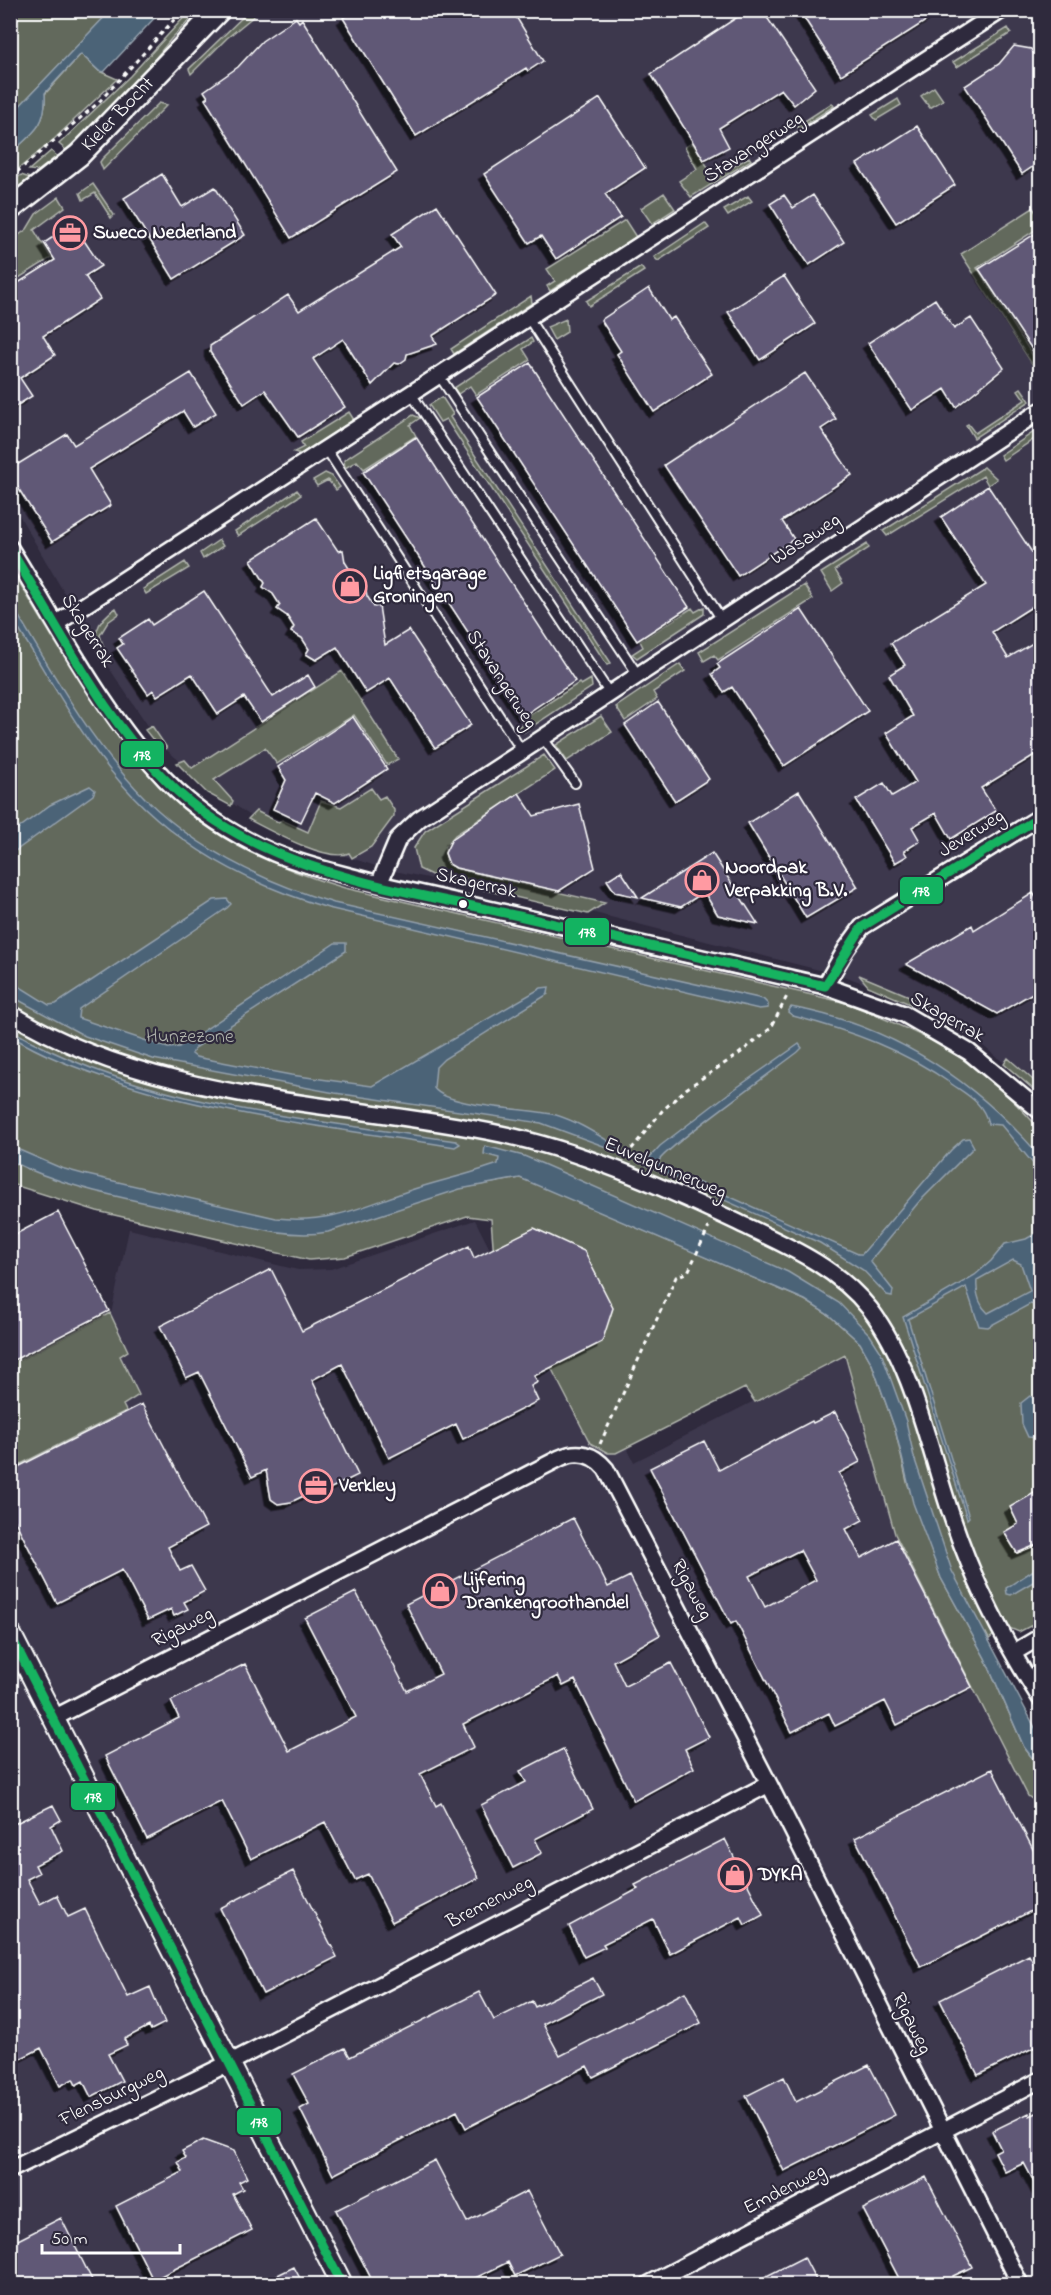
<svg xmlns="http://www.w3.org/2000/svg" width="1051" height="2295" viewBox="0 0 1051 2295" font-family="'Indie Flower',sans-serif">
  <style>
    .built { fill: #3e384e }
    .green { fill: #62695b; stroke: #b0b4ad; stroke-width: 1.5 }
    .water { fill: #4c6377; stroke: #94a1ad; stroke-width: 1.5; fill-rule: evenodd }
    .building { fill: #605876; stroke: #fff; stroke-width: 1.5; fill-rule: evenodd; filter: url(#shadow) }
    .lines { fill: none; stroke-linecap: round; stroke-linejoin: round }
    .service-casing { stroke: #fff; stroke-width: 12 }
    .minor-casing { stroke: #fff; stroke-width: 20 }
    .tertiary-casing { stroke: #fff; stroke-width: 24 }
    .secondary-casing { stroke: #fff; stroke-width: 26 }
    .path { stroke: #fff; stroke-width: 3; stroke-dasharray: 4.5 4.5; stroke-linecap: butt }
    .service { stroke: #2f2a3d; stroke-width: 8 }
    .minor { stroke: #2f2a3d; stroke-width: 15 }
    .tertiary { stroke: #2f2a3d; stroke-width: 20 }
    .secondary { stroke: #2f2a3d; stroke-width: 21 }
    .bus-1-casing { stroke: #2f2a3d; stroke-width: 14 }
    .bus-1 { stroke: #13b361; stroke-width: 9 }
    .bus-dot { fill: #fff; stroke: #2f2a3d; stroke-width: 2 }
    .labels { text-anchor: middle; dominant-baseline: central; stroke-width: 4.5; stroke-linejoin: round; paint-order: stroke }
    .street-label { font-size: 20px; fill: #fff; stroke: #2f2a3d }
    .poi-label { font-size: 20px; font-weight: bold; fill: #fff; stroke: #2f2a3d; text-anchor: start }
    .park-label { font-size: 20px; fill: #b0b4ad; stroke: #2f2a3d }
    .line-badge { stroke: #2f2a3d; stroke-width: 2 }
    .badge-label { font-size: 16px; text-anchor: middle; font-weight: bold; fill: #fff }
  </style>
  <defs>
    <filter id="shadow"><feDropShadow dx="-5.5" dy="5.5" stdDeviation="0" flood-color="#0009"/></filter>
  </defs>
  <rect width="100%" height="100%" fill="#2f2a3d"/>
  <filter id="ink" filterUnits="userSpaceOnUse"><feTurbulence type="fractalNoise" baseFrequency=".0167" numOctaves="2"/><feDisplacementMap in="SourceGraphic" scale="12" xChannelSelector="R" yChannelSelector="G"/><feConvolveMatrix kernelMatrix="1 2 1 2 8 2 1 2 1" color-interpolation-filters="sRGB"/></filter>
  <g filter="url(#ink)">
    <!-- built -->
    <path class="built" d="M216,11H1040V1092L972,1037L923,1006L847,977L587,911L385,869L308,844L255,819L212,789L161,745L99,653L11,501L10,217Z
      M475,1220L576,1418L604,1402L634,1462L845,1355L895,1534L1028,1796L1040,1805V2284H11V1366L111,1314L129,1229L298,1270L331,1269Z"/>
    <!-- green -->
    <path class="green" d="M21,10L111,11L11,115L10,16Z
      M190,11H199L171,39L131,88L66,150L59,144L130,76Z
      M249,11H260L227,38L191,74L189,69Z
      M1008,28L1011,33L957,67L953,62Z
      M81,54L99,71L117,79L51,142L11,175V153C32,133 47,126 45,94Z
      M934,87L943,100L930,108L921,96Z
      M898,99L901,105L876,120L872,115Z
      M159,103L167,105L103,170L100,162L102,159Z
      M832,103L834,106L799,129L797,126Z
      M692,143L715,178L749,157L751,160L691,197L679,181L697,169L685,147Z
      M51,151L57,156L38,171L29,170Z
      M21,175L30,178L11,193V183Z
      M93,184L114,215L111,218L95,193L83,200L80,193Z
      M664,193L675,209L652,224L641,208Z
      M748,196L752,201L728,216L724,210Z
      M59,197L65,207L34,230L51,258L14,281L11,277V241L27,229L36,214Z
      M1033,208L1040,218V227L977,268L1040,367V376L961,254Z
      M625,220L636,237L550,291L547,286L555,281L547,269Z
      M705,223L709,228L658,261L654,257Z
      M641,267L644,271L589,306L586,301Z
      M531,296L532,303L454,354L451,349Z
      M566,319L567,332L554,340L547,327Z
      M531,338L533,342L523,349L530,360L476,395L470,386L458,394L454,388Z
      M1021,388L1030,401L974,438L966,425L968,424L975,433L1025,400L1018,390Z
      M442,397L453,414L450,417L611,663L607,665L446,419L440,422L429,405Z
      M349,412L354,420L301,454L294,452L304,447L301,442Z
      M413,415L420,418L410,425L416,436L364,469L357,461L345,468L344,460Z
      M1040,428V435L1003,460L1000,455Z
      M984,467L997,479L988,485L983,476L887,536L883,531Z
      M325,473L332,476L340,487L336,490L328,480L317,486L313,480Z
      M297,490L301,495L238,536L235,531Z
      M219,540L223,546L203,559L200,553Z
      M867,544L869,548L835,570L843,583L832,591L821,573Z
      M185,562L189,568L146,594L143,589Z
      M11,569C107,725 155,835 345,888L847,1003C880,1017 914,1030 945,1048C975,1065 1018,1103 1040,1130V1621L1019,1632L1005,1626L989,1639L986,1633L977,1639L902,1446L870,1351L813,1300L520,1174L468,1187L520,1178L529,1181L805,1300L830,1316L860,1343L872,1364L895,1429L907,1482L941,1578L985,1658L1024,1747L1040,1768V1805L1028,1796L895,1534L845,1355L755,1402L745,1388L616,1453H608L590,1443L494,1257L491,1219L467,1216L345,1257L309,1260L97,1211L11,1184Z
      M804,585L813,599L718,660L714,655L704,661L699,652Z
      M704,607V614L637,658L632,654L643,647L640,641L692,608L695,612Z
      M116,608L119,614L108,622L100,635L106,656L100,659C91,637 96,621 116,608Z
      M680,664L685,671L653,692L657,699L625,721L616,707Z
      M342,671L398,759L387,765L354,715L277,764L265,748L214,780L233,801L231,806L207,793L177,763L185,760L192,768Z
      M591,679L592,687L524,732L516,728L527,721L525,718L579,683L581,685Z
      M601,716L612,732L567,761L556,745Z
      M152,726L167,748L162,751L145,730Z
      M544,755L555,770L455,835L445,847L446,861L456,869L605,903L588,914L442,880L419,869L414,848L425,831Z
      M371,788L379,799L385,796L394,810V816L371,847L352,858L349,853C328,863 269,830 248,819L256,811L278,822L282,820L308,832L321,801L341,807Z
      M859,975L914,998L972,1030L965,1033L926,1011L868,986Z
      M1008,1058L1040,1086V1095L1004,1064Z
      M110,1313L128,1351L120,1356L139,1395L123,1405L126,1411L11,1469V1364Z"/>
    <!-- water -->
    <path class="water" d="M111,10L161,11L104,72L99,71L81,54L45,93C47,126 33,133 11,153V115Z
      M11,603C49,667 92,745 145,798C197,850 264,882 334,903L763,999L768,1004V1008L759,1009L328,908C234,880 155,834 97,753C69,715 46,673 21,633L11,616Z
      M90,786L95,790L93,795L11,854V834L50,805Z
      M227,899L231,904L227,908L79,1009L78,1018L168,1048L179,1047L335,943H346V951L195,1048L192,1054L196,1057L291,1075L372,1086L541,988L549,987L548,994L444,1059L436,1067L434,1088C448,1108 530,1108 556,1115C579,1122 598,1135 618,1147L617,1151L541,1123L335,1093L153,1059L85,1036L11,996V981L49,1005L56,1004L214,900Z
      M791,1007C892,1025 974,1080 1040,1156V1172L1001,1125L988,1124C984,1104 969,1096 953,1085C904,1050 851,1031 793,1016L788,1012Z
      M11,1030C144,1108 307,1118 456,1141L460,1144L455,1147C341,1129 225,1117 115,1081C79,1069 43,1056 11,1036Z
      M799,1044L802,1048L798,1052C779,1067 662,1150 658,1162L661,1166L858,1254H862L951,1150L963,1139L969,1138L974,1147L918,1203L870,1261L893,1290L892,1296L887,1295L863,1270L820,1243L640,1162L648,1159L660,1146L729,1093Z
      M10,1146L61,1168L83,1174L276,1218C333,1224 362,1206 414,1189C442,1180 471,1174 498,1164L499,1158L484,1154L485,1146L524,1156L543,1164L788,1272L839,1303L870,1335L881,1352L906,1421L914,1457L952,1571L1040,1737V1768L1024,1747L985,1658L941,1578L913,1503L895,1429L872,1364L860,1343L830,1316L805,1300L520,1178L460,1189L328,1232C284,1240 236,1222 192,1213C132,1199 66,1189 11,1161Z
      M1040,1231V1318L1034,1305L1030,1304L988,1327L979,1326L966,1287L908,1319L969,1517L967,1519L903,1317L975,1275L991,1261L1005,1244L1026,1239ZM1013,1260L1021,1264L1030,1291L988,1313C979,1305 976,1292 977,1280Z
      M1030,1396L1040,1401V1438L1028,1437L1022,1424L1021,1403Z
      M1040,1566V1578L1011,1595L1007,1594L1006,1588Z"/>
    <!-- building -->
    <path class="building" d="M355,10H512L543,61L528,71L526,68L416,136L343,18Z
      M748,10H762L815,88L794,105L781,89L727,123L719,128L729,147L704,160L651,74Z
      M799,10H943L841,75Z
      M296,18L299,22L302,19L397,172L291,238L205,99L208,97L204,91L238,67L262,41Z
      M1014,46L1031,49L1041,65V161L1022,174L965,86L999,64Z
      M600,98L645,168L605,194L621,217L556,259L541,236L529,243L484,174Z
      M917,126L955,185L896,223L857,164Z
      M162,174L182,207L215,187L245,235L174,279L124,198Z
      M784,195L793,208L813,195L844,242L809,265L770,204Z
      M437,205L496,295L432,336L437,344L407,354L406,359L399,364L394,363L372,385L343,339L313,359L345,407L298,437L265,390L244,404L210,352V346L288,295L299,311L401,247L392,234Z
      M73,224L101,266L85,276L100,299L43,336L55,355L20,378L32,396L10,410V288L55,260L44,243Z
      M1041,230V363L979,269Z
      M784,276L815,324L760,360L728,312Z
      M649,288L669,320L674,317L712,374L654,412L617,354L621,351L601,320Z
      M935,299L954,329L971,318L1004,368L956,407L945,389L912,410L868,343Z
      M530,363L689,607L637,641L477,397Z
      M191,373L216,413L193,427L183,411L89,469L111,505L52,542L10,475V469L67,434L74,445Z
      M805,373L836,419L821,429L852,475L782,521L794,539L738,576L664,465Z
      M416,437L575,681L523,716L363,472Z
      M988,486L1041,566V601L992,632L1008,658L1041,638V751L981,788L996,811L951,839L936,813L912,827L920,841L904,851L907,856L895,863L856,800L884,783L892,796L916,782L886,733L913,716L889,675L905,665L891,643L986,585L941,517Z
      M316,518L338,551L343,550L345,562L359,584H365L367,596L374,607L379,606L385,645L409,630L471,725L435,748L390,678L366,693L337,647L316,660L306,654L309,649L302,638L291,632L294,627L287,616L277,609L280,605L273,594L263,587L265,583L251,560Z
      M204,591L273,697L308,675L315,687L261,722L244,697L218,714L192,674L157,696L153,690L148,694L117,648L123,644L119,638L148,619L152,625Z
      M801,609L868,711L784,766L732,687L724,692L712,674L720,668L717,664Z
      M658,702L709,779L675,801L625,725Z
      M353,717L387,769L335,803L315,793L301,822L273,809L286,780L278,767Z
      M799,791L858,887L806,918L748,823Z
      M519,793L534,816L579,804L595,868L559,891L456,868L449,864L445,853L452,839Z
      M712,853L758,924L718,915L704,892L681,907L642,898Z
      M621,871L638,897L615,892L607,880Z
      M1033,893L1041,905V988L997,1014L906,964L972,925L974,930Z
      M58,1212L109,1311L10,1362V1237Z
      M534,1228L584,1251L613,1308L602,1342L534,1376L538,1382L531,1386L538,1401L463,1439L456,1424L389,1458L342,1364L312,1380L358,1475L323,1492L320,1488L291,1502L278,1504L271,1499L266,1470L252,1477L199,1372L186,1378L160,1326L271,1269L302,1331L469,1246L474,1258Z
      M142,1404L206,1527L168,1547L180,1571L191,1566L205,1591L184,1602L188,1609L174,1616L171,1609L148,1620L122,1570L57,1603L10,1511V1471Z
      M835,1412L860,1462L839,1473L863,1520L846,1529L861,1558L896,1539L972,1687L897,1725L885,1701L835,1726L829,1713L792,1732L736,1621L731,1624L650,1468L704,1441L719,1470L812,1421L813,1423ZM800,1550L816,1580L765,1607L749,1576Z
      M1041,1489V1543L1017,1553L1004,1532L1018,1524L1010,1507Z
      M573,1518L608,1587L630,1576L660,1635L613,1661L625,1686L671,1663L709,1737L685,1749L694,1768L634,1801L575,1680L563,1686L558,1676L463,1724L474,1747L420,1774L436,1806L441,1803L479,1878L392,1922L368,1874L355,1880L325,1822L251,1859L222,1801L147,1839L105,1756L179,1718L171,1701L245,1664L289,1751L356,1717L305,1618L356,1592L407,1691L441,1674L406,1604Z
      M563,1749L593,1809L535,1839L542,1853L513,1868L481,1805L526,1782L520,1771Z
      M992,1769L1041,1865V1906L921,1967L855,1838Z
      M53,1805L61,1820L51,1826L63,1851L35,1865L39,1873L27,1879L40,1904L57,1895L68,1917L85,1909L128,1997L150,1987L165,2023L151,2030L149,2026L124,2039L127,2045L108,2054L122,2081L91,2097L83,2081L76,2085L73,2079L60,2086L41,2048L10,2064V1826Z
      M725,1839L763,1915L745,1925L741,1917L670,1954L653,1919L603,1944L605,1947L584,1957L569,1926L638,1889L635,1885Z
      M293,1871L337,1957L263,1994L220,1908Z
      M1029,1955L1041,1977V2044L978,2075L940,2000Z
      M593,1978L602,1994L543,2024L560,2056L685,1992L701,2023L593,2077L587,2066L466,2128L457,2111L333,2175L300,2109L309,2104L293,2074L345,2048L350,2057L479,1992L494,2020L532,2001L535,2007Z
      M869,2065L895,2115L784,2171L746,2096L784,2077L796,2102Z
      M1041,2111V2195L1024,2163L1005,2172L995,2152L1001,2149L992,2131L1029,2113L1030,2116Z
      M203,2140L234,2151L247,2178L239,2182L243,2189L233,2194L252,2230L153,2280L116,2206L183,2172L178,2162L186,2158L182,2151Z
      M435,2160L467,2222L527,2191L560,2254L515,2276L508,2262L463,2284H374L336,2210Z
      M926,2177L972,2267L953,2276L954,2280L947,2284H902L863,2209Z
      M61,2218L94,2284H10V2244Z
      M804,2257L818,2284H751Z
      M294,2267L303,2284H259Z"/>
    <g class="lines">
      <!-- service casing -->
      <g class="service-casing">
        <path id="service" d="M1038,10L1040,15
          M529,319L722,620
          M440,377L638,675
          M412,395L610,694
          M327,450L522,751
          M543,738L575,783"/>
      </g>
      <!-- minor casing -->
      <g class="minor-casing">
        <path id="minor" d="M10,548C57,623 105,716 165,779C194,810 236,837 274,853C308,867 344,874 379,884L825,986L904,1014L969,1052L1040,1111
          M57,623L1002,10
          M379,884L398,839L419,819L1040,411
          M825,986L846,949L862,927L1040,817
          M10,1013C157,1104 337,1100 501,1134C582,1151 661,1186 735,1221C785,1245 835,1265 870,1309C914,1366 930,1455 954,1523C975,1585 1005,1643 1040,1698
          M1013,1653L1040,1637
          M54,1718L560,1458C577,1450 593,1453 606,1469L769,1784L1020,2284
          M10,2170L231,2062L769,1784
          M649,2284L1040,2080"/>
      </g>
      <!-- tertiary casing -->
      <g class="tertiary-casing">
        <path id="tertiary" d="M10,1633L342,2284"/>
      </g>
      <!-- secondary casing -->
      <g class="secondary-casing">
        <g id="secondary">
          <path id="s1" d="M10,209L79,155L219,10"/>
        </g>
      </g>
      <!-- path -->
      <path class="path" d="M10,178L98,103L183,10
        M626,1156L662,1111L686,1089L740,1053L771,1028L788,994
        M600,1444L676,1277L688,1272L709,1227"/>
      <!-- service -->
      <use href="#service" class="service"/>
      <!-- minor -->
      <use href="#minor" class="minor"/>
      <!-- tertiary -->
      <use href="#tertiary" class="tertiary"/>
      <!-- secondary -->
      <use href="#secondary" class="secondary"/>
      <!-- bus-1 casing -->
      <g class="bus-1-casing">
        <path id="bus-1" d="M10,549C61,631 106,725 177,791C267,874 404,890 519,916C621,939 723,963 825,986
          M825,986L862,927L1040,817
          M10,1634L342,2284"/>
      </g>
      <!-- bus-1 -->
      <use href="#bus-1" class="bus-1"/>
    </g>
  </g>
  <!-- icons -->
  <defs>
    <g id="office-ring" transform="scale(1.725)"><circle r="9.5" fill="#2f2a3d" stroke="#ff9aa2" stroke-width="1.5"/><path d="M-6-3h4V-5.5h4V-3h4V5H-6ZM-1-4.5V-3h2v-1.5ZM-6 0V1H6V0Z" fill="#ff9aa2"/></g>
    <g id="shop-ring" transform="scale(1.725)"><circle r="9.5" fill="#2f2a3d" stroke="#ff9aa2" stroke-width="1.5"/><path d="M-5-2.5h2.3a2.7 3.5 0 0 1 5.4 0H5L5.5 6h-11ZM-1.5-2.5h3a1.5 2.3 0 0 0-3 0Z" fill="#ff9aa2"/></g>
  </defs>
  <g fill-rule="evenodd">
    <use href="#office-ring" x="70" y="233"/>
    <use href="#shop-ring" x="350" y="586"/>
    <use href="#shop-ring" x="702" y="880"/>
    <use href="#office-ring" x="316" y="1486"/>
    <use href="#shop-ring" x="440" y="1591"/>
    <use href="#shop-ring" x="735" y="1875"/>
  </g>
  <!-- markers -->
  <circle class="bus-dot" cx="463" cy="904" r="5"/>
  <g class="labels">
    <!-- street labels -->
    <g class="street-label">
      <text stroke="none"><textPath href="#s1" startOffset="144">Kieler Bocht</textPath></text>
      <text transform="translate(754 148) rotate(-33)">Stavangerweg</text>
      <text transform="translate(806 540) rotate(-33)">Wasaweg</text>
      <text transform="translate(87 631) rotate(58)">Skagerrak</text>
      <text transform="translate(501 680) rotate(57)">Stavangerweg</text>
      <text transform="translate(972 834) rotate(-32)">Jeverweg</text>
      <text transform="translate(476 884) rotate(13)">Skagerrak</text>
      <text transform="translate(947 1018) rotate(30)">Skagerrak</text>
      <text transform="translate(665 1169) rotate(23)">Euvelgunnerweg</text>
      <text transform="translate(691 1590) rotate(62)">Rigaweg</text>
      <text transform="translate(183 1628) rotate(-27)">Rigaweg</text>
      <text transform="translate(490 1903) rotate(-27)">Bremenweg</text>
      <text transform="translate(911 2024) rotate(64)">Rigaweg</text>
      <text transform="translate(112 2097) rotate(-26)">Flensburgweg</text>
      <text transform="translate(785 2190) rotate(-27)">Emdenweg</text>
    </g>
    <!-- poi labels -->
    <g class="poi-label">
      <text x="93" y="233">Sweco Nederland</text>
      <text x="373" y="574">Ligfietsgarage<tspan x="373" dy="23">Groningen</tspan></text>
      <text x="725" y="868">Noordpak<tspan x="725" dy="23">Verpakking B.V.</tspan></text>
      <text x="339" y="1486">Verkley</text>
      <text x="463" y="1580">Lijfering<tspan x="463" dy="23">Drankengroothandel</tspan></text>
      <text x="758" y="1875">DYKA</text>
    </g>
    <!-- park labels -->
    <g class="park-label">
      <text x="190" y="1037">Hunzezone</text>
    </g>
  </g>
  <g class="line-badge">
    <rect x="120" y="740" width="45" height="28" rx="6" fill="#13b361"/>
    <rect x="899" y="876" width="45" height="29" rx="6" fill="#13b361"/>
    <rect x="564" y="917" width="46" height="29" rx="6" fill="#13b361"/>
    <rect x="70" y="1782" width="46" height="29" rx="6" fill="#13b361"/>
    <rect x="236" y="2107" width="46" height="29" rx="6" fill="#13b361"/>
  </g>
  <g class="badge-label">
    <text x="142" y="760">178</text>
    <text x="921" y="896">178</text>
    <text x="587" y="937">178</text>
    <text x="93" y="1802">178</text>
    <text x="259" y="2127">178</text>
  </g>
  <!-- margin -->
  <rect width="1051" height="2295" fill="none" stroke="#2f2a3d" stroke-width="36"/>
  <rect x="18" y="18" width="1015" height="2259" fill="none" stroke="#fff" stroke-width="2" filter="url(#ink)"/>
  <!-- scale -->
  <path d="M42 2244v9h138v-9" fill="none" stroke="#ffffff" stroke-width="3"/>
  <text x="51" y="2244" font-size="18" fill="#ffffff" stroke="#2f2a3d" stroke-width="4.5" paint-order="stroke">50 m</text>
</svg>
